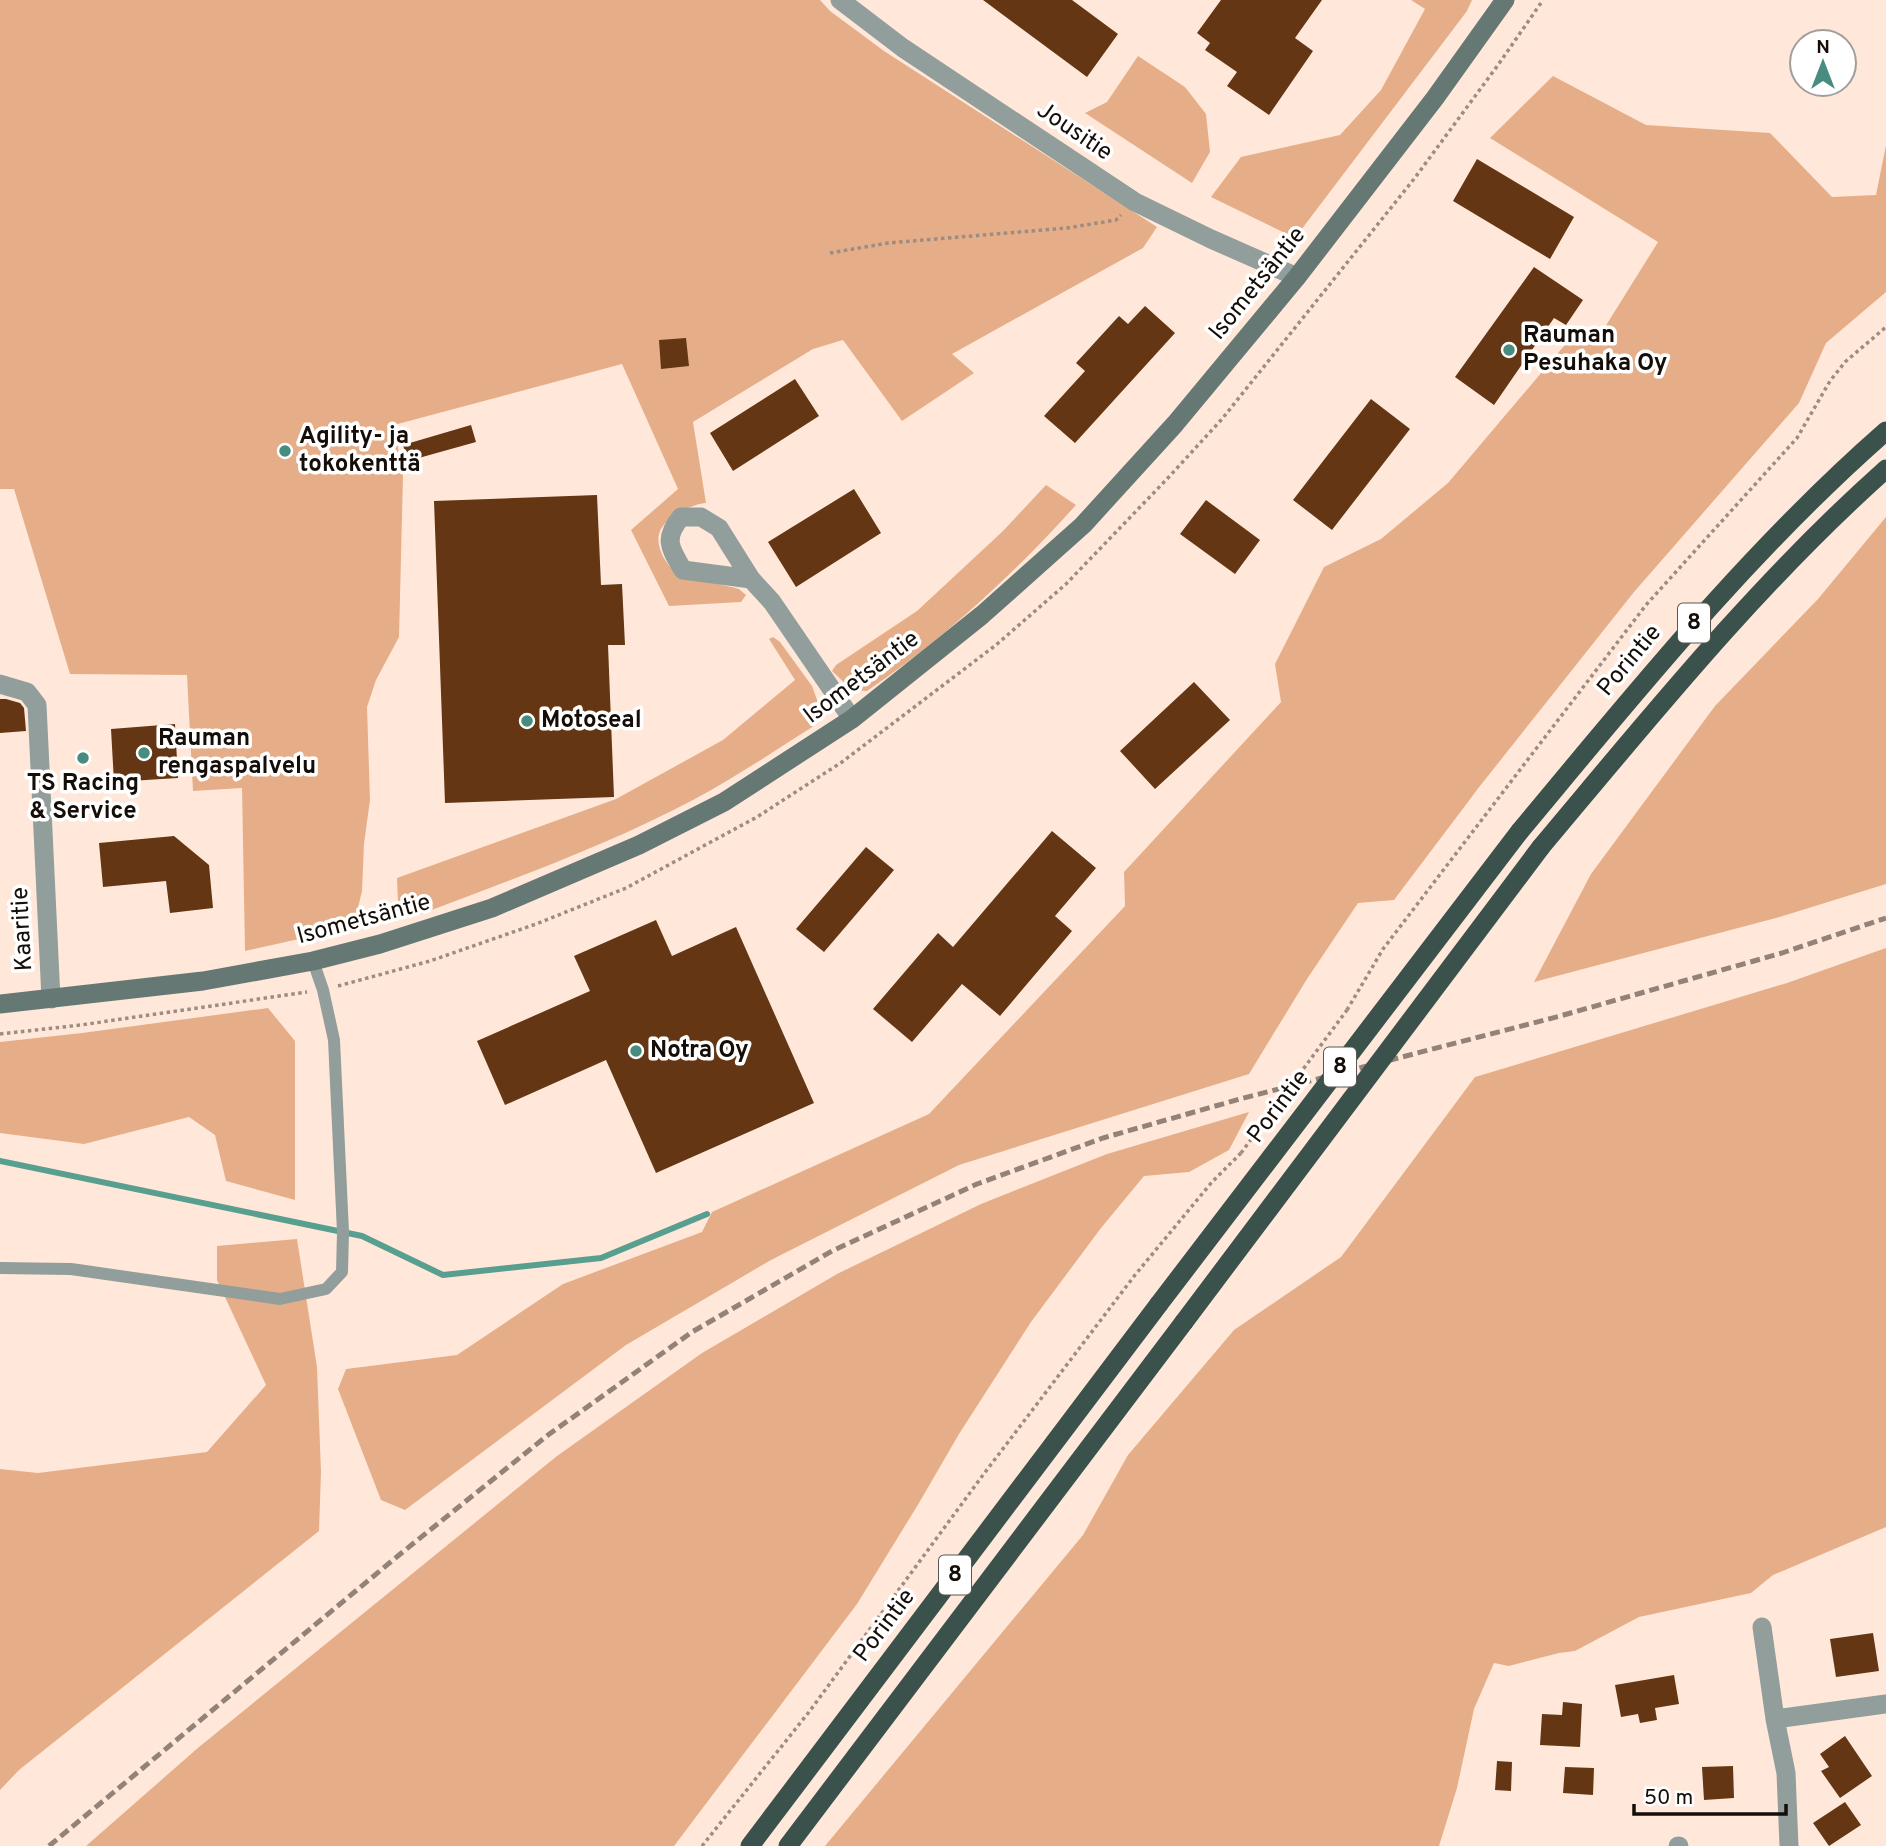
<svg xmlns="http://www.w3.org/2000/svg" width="1886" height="1846" viewBox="0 0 1886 1846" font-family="Overpass,sans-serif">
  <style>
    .green { fill: #e6ae88 }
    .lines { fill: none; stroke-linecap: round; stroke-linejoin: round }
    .stream { stroke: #599f8f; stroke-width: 6 }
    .building { fill: #643613 }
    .path { stroke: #9d8c82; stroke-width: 3.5; stroke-dasharray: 3.5 3.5; stroke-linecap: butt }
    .service { stroke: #929e9b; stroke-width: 12 }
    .minor { stroke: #929e9b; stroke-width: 19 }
    .secondary { stroke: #667874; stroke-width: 19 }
    .trunk { stroke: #3b524c; stroke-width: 19 }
    .rail { stroke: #928278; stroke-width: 5; stroke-dasharray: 10 5; stroke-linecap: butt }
    .path-bridge { stroke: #9d8c82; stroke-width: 3.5; stroke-dasharray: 3.5 3.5; stroke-linecap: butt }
    .trunk-bridge { stroke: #3b524c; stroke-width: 19 }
    .poi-dot { fill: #488c7f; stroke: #fff; stroke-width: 2.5 }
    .labels { text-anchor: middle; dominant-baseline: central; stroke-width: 7; stroke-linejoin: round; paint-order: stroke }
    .shield { fill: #fff; stroke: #5a5652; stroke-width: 2 }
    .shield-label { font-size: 23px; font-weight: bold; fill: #140d08 }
    .street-label { font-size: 24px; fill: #140d08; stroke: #fff }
    .poi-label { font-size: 24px; font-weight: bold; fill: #140d08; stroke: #fff; text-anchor: start }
  </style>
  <rect width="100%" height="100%" fill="#ffe8da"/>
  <!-- green -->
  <path class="green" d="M0,0H820L830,11L884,51L1157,227L1143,248L952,354L974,373L902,421L843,340L813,349L693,422L706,503C692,504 668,516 661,529C653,543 665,564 676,572C684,578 726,585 739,589L746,595L741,602L669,606L631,530L678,489L622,364L394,425L403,476L399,637L376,680L367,707L370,800L364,844L362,891L355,920L326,933L245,951L242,788L193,791L187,675L70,674L14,489H0Z
    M1411,0H1472L1467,11L1295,238L1211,197L1241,157L1340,135L1381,90L1425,9Z
    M1138,56L1185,87L1206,114L1210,152L1192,183L1085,113L1107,102Z
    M1553,76L1646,125L1770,133L1832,197L1876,195L1886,145V292L1826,343L1799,403L1634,592L1480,786L1394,900L1358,903L1307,979L1249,1074L959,1165L771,1260L626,1345L405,1510L381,1500L338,1389L346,1369L457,1355L563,1284L702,1232L712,1212L929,1114L1125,906L1124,872L1281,702L1275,664L1324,567L1381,539L1448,483L1569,340L1605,327L1658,242L1490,138Z
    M1046,485L1076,505C1014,574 944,639 867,691L852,690L832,671L836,665L917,611L1003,531Z
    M1886,517V884L1776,918L1534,982L1591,874L1715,706L1818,599Z
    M773,637L780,642L812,686L821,711L817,724C776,750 736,777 693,800C606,846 513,879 421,914L407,910L398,903L397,878L616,799L723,740L795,680L769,639Z
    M1886,948V1527L1773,1575L1751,1593L1639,1617L1575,1651L1559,1653L1509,1666L1494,1663L1474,1709L1457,1788L1439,1846H825L1083,1535L1128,1455L1234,1330L1341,1257L1475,1077L1787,983Z
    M268,1008L295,1041V1200L226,1181L215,1135L189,1117L84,1144L0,1133V1042L82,1033Z
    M1249,1112L1229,1150L1189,1172L1144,1176L1101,1228L1031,1322L959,1434L919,1503L857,1604L674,1846H86L199,1747L557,1456L702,1353L837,1274L981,1204L1107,1154Z
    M297,1239L317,1367L321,1472L319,1531L19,1770L0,1790V1469L38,1473L207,1452L266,1385L217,1280V1246Z"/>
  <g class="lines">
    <!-- stream -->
    <path class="stream" d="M0,1161L362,1236L443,1275L601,1258L707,1214"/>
  </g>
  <!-- building -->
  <path class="building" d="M983,0H1072L1118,34L1087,77Z
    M1221,0H1322L1295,38L1313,51L1269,115L1227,86L1237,72L1205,50L1210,43L1197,33Z
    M1477,159L1574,217L1550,259L1453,201Z
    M1534,267L1583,300L1566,325L1554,318L1494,405L1455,377Z
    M1145,306L1175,333L1075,443L1044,416L1085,371L1076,363L1119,316L1128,324Z
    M686,338L689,366L661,369L659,340Z
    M795,379L819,416L733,471L710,433Z
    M1371,399L1410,429L1332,530L1293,500Z
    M471,425L476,442L408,461L403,445Z
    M854,489L881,533L796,587L768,542Z
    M597,495L601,585L622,584L625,645H608L614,797L445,803L434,501Z
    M1206,500L1260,540L1235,574L1180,534Z
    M1194,682L1230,720L1155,789L1120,751Z
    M0,699H6L20,703L24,708L26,731L0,733Z
    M175,724L178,778L114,782L111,729Z
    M1052,831L1096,868L1055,916L1072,931L1000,1016L962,984L912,1042L873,1009L938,933L953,947Z
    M174,836L209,865L213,908L170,913L166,881L103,887L99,843Z
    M866,847L894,870L824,952L796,929Z
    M656,920L672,956L736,927L814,1103L656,1173L606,1060L505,1105L477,1041L590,991L574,956Z
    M1873,1633L1879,1671L1836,1677L1830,1639Z
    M1674,1675L1679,1704L1655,1708L1657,1720L1640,1723L1638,1714L1621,1717L1615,1685Z
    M1563,1702L1582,1704L1580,1747L1540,1745L1542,1714L1562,1715Z
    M1845,1736L1872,1776L1840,1798L1821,1771L1829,1767L1820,1754Z
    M1497,1761L1512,1762L1511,1791L1495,1790Z
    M1733,1766L1734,1798L1704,1800L1702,1767Z
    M1565,1767L1594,1768L1593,1795L1563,1793Z
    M1845,1802L1861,1825L1829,1846L1813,1823Z"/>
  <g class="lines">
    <!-- path -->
    <path class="path" d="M830,253L888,243L1067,228L1116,220L1121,215
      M338,986L430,961L536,924L626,888L757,817L842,762L996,645L1066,584L1167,479L1222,419L1414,179L1498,65L1543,0
      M1347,1010L1383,949L1646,605L1797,438L1830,381L1845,362L1886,327
      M0,1034L81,1025L307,992
      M702,1846L809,1712L983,1475L1135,1275L1212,1182L1241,1153"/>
    <!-- service -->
    <path class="service" d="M0,1268L71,1269L280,1299L326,1289L342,1272L343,1232L334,1040L323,990L313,961"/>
    <!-- minor -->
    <path class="minor" d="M840,0L903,48L1135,202L1211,239L1297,277
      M751,579L683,570C670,548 663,539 681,517H701L719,528L751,579L772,602L852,719
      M0,684L27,692L37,705L51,999
      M1762,1627L1775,1719L1786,1773L1789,1846
      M1775,1719L1886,1704
      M1678,1846H1679"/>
    <!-- secondary -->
    <path class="secondary" d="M0,1004L203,981L313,961L380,944L492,908L639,845L724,802L852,719L982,615L1083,525L1175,424L1297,277L1435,98L1505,0"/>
    <!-- trunk -->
    <path class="trunk" d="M1520,831C1636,692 1749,551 1886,431
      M1541,847C1651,716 1758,583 1886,469
      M750,1846L1159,1304
      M788,1846L1184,1322"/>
    <!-- rail -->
    <path class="rail" d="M49,1846L399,1555L548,1435L692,1332L832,1251L977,1184L1103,1138L1240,1099L1560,1016L1782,953L1886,918"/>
    <!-- path-bridge -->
    <path class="path-bridge" d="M1241,1153L1347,1010"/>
    <!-- trunk-bridge -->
    <path class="trunk-bridge" d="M1159,1304L1520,831
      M1184,1322L1541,847"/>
  </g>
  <!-- markers -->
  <g class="poi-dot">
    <circle cx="1509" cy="350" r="7"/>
    <circle cx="285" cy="451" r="7"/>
    <circle cx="527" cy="721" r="7"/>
    <circle cx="144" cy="753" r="7"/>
    <circle cx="83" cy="758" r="7"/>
    <circle cx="636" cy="1051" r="7"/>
  </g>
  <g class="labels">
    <!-- shield labels -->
    <g class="shield">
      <rect x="1678" y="603.5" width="32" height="39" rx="5"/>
      <rect x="1324" y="1047.5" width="32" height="39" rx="5"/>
      <rect x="939" y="1555.5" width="32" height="39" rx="5"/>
    </g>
    <g class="shield-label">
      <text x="1694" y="623">8</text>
      <text x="1340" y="1067">8</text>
      <text x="955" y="1575">8</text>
    </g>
    <!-- street labels -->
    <g class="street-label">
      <text transform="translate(1074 132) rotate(34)">Jousitie</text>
      <text transform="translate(1258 284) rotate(-51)">Isometsäntie</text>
      <text transform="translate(1630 661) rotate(-50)">Porintie</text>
      <text transform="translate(862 678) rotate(-37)">Isometsäntie</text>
      <text transform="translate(364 920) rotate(-15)">Isometsäntie</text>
      <text transform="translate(23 929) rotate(-93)">Kaaritie</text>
      <text transform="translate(1279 1107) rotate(-53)">Porintie</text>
      <text transform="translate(885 1626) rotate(-53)">Porintie</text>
    </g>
    <!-- poi labels -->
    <g class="poi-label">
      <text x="1523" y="336">Rauman<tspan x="1523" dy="28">Pesuhaka Oy</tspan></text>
      <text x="299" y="437">Agility- ja<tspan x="299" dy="28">tokokenttä</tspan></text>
      <text x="541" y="721">Motoseal</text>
      <text x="158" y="739">Rauman<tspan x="158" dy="28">rengaspalvelu</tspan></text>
      <text x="83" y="784" text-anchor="middle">TS Racing<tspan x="83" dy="28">&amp; Service</tspan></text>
      <text x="650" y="1051">Notra Oy</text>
    </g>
  </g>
  <!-- north arrow -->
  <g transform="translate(1823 63)"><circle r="33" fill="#ffffff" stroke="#a19e9c" stroke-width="2"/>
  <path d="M0-5L12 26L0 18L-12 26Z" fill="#488c7f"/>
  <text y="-10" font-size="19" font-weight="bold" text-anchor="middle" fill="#140d08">N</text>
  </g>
  <!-- scale -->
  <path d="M1634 1804v10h152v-10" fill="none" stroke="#140d08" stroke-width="3.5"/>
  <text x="1644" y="1804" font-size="21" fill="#140d08" stroke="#ffffff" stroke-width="5" paint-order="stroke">50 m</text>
</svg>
